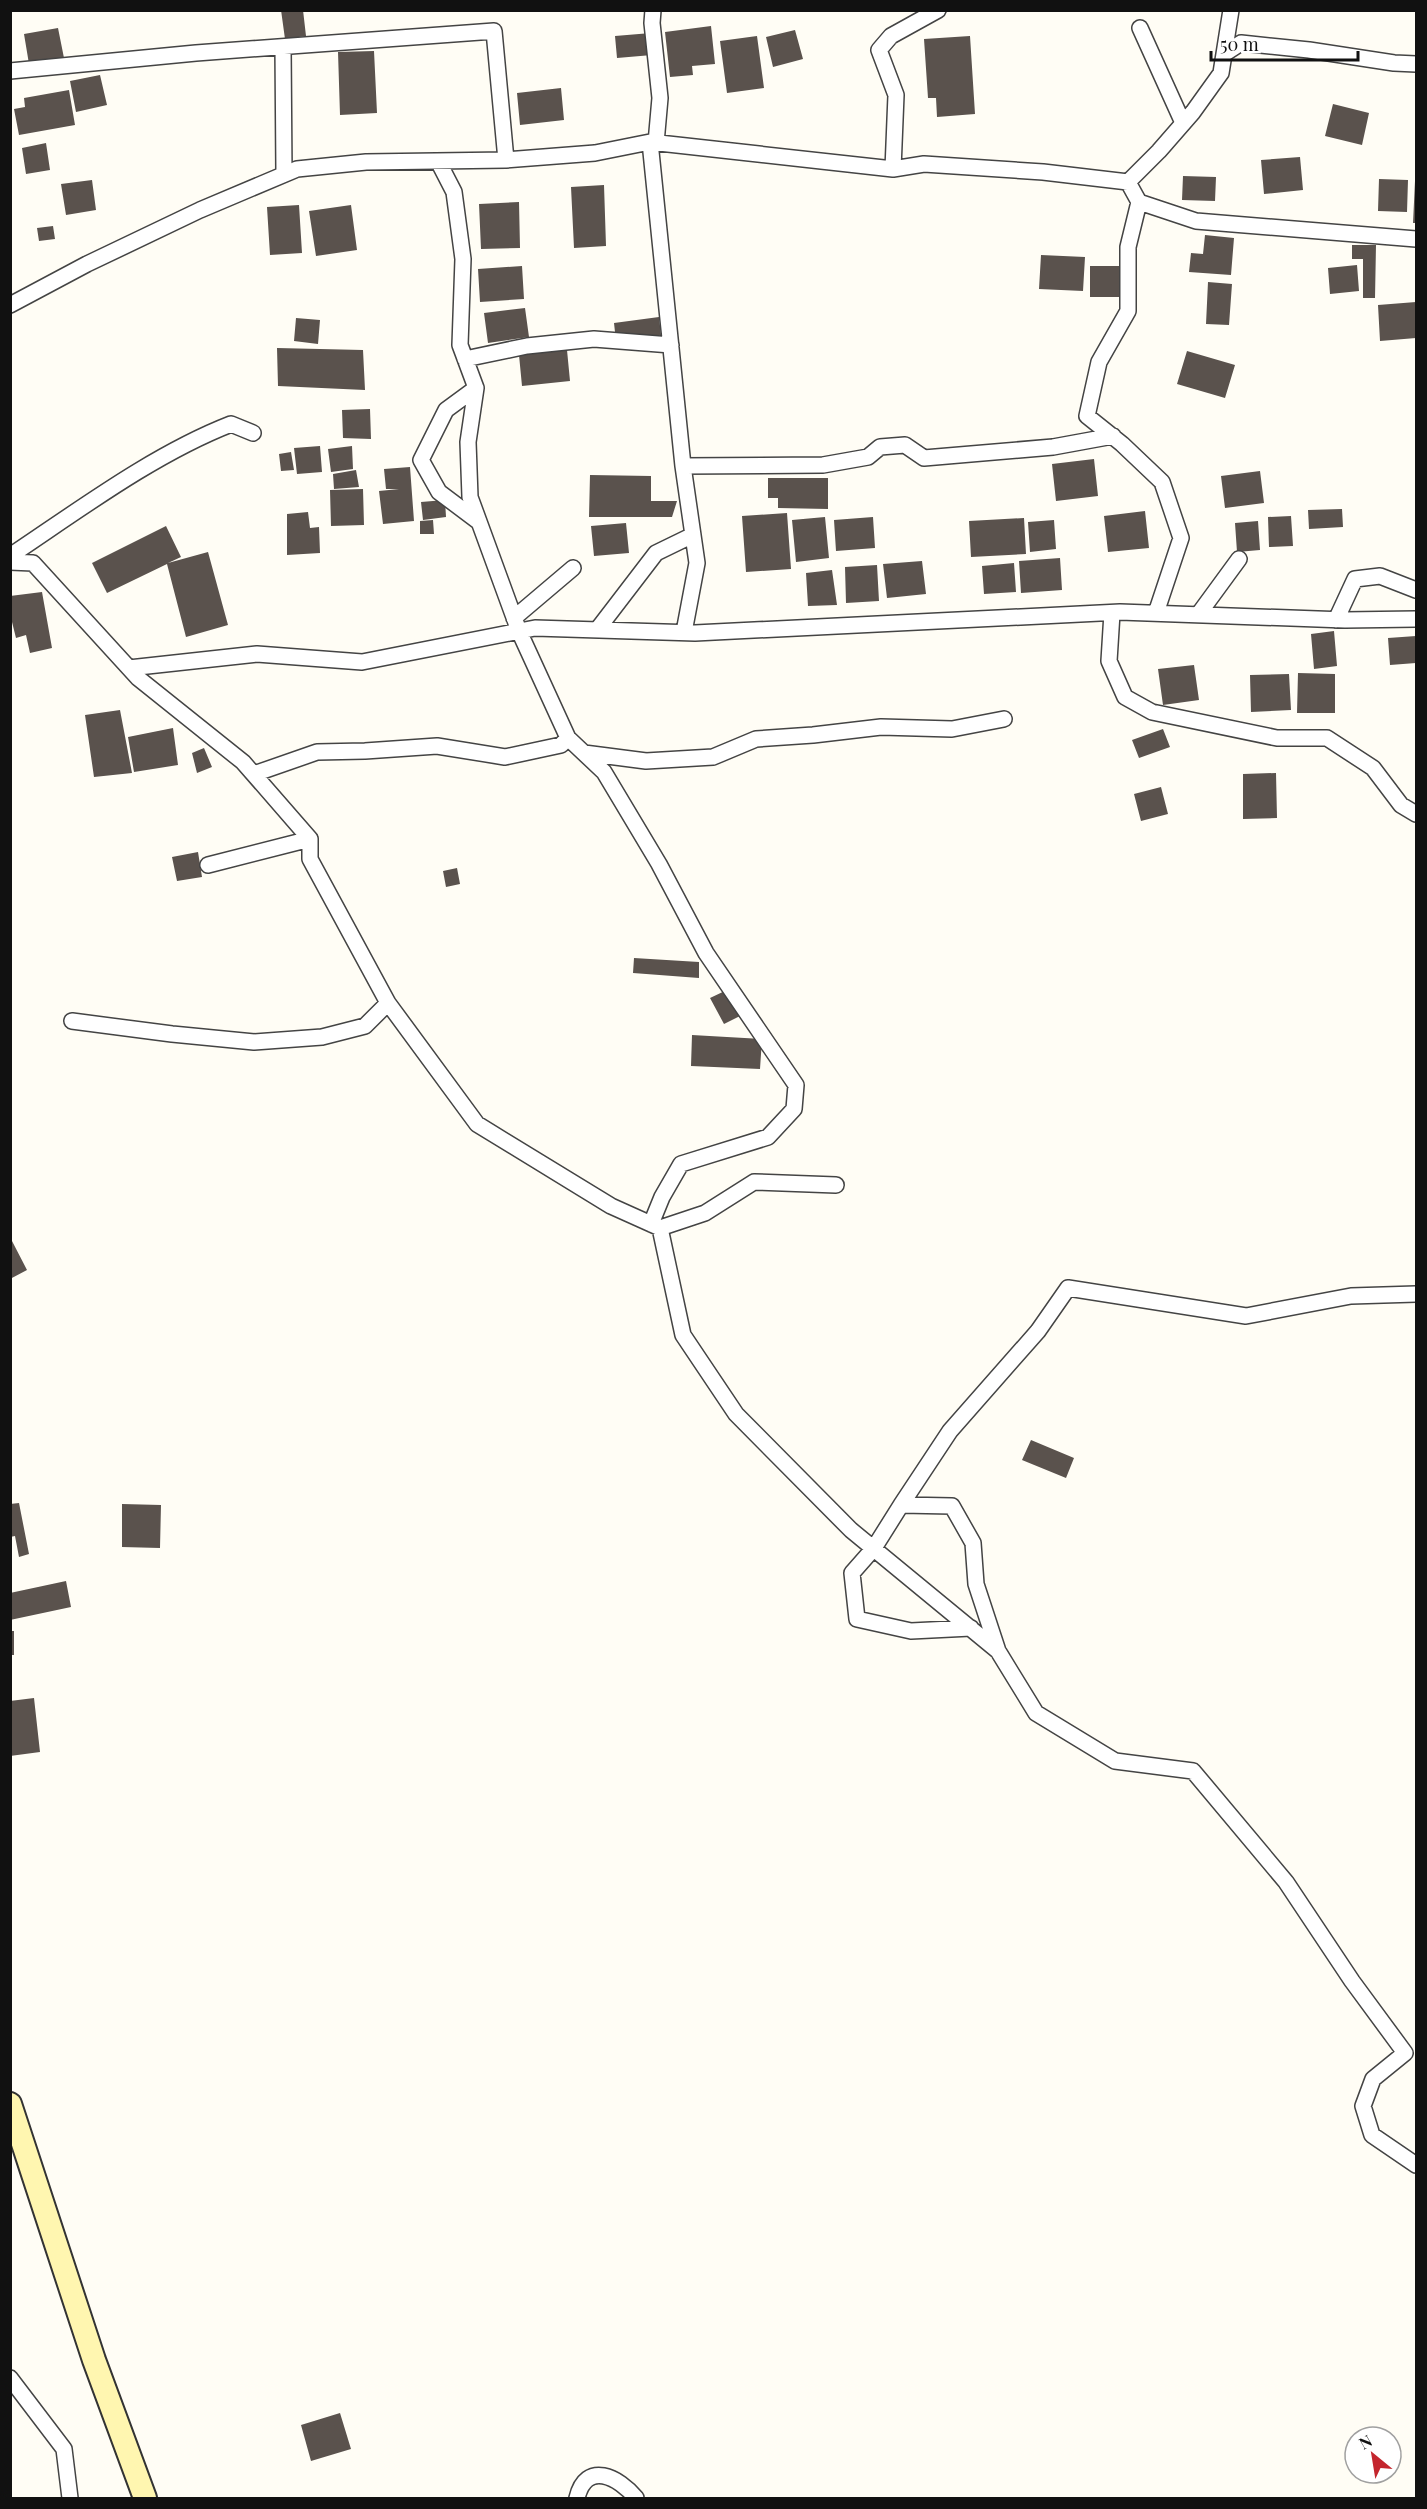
<svg xmlns="http://www.w3.org/2000/svg" width="1427" height="2509" viewBox="0 0 1427 2509" font-family="'Playfair Display',serif">
  <style>
    .building { fill: #5a524d }
    .lines { fill: none; stroke-linecap: round; stroke-linejoin: round }
    .street-casing { stroke: #444; stroke-width: 18 }
    .secondary-casing { stroke: #333; stroke-width: 26 }
    .street { stroke: #fff; stroke-width: 15 }
    .secondary { stroke: #fff6b0; stroke-width: 22 }
  </style>
  <rect width="100%" height="100%" fill="#fffdf5"/>
  <!-- building -->
  <path class="building" d="M281,10H303L306,36L285,39Z
    M711,26L715,64L692,66L693,75L670,77L665,32Z
    M58,28L64,58L29,64L24,34Z
    M795,30L803,59L773,67L766,37Z
    M651,33L652,55L617,58L615,36Z
    M757,36L764,88L727,93L720,41Z
    M970,36L975,114L937,117L936,98H928L924,39Z
    M374,51L377,113L340,115L338,52Z
    M100,75L107,105L76,112L70,81Z
    M561,88L564,120L520,125L517,93Z
    M69,90L75,125L19,135L14,109L25,107L24,98Z
    M1333,104L1369,113L1362,145L1325,136Z
    M46,143L50,170L26,174L22,148Z
    M1300,157L1303,190L1264,194L1261,160Z
    M1183,176L1216,177L1215,201L1182,200Z
    M1379,179L1408,180L1407,212L1378,211Z
    M92,180L96,210L66,215L61,184Z
    M1415,181H1416V223H1413Z
    M604,185L606,246L574,248L571,187Z
    M519,202L520,248L481,249L479,204Z
    M299,205L302,253L270,255L267,207Z
    M351,205L357,250L316,256L309,211Z
    M53,226L55,239L39,241L37,228Z
    M1205,235L1234,238L1231,275L1189,272L1191,253L1203,254Z
    M1352,245H1376L1375,298H1363V259H1352Z
    M1041,255L1085,257L1083,291L1039,289Z
    M1357,265L1359,291L1330,294L1328,268Z
    M522,266L524,299L480,302L478,269Z
    M1090,266H1125L1126,297H1090Z
    M1208,282L1232,284L1229,325L1206,324Z
    M1416,302V338L1380,341L1378,305Z
    M525,308L529,337L488,343L484,313Z
    M659,317L661,335L616,341L614,323Z
    M296,318L320,320L318,344L294,341Z
    M277,348L363,350L365,390L278,386Z
    M567,350L570,381L522,386L519,355Z
    M1187,351L1235,365L1225,398L1177,384Z
    M370,409L371,439L343,438L342,410Z
    M320,446L322,472L297,474L294,448Z
    M352,446L353,469L331,472L328,449Z
    M291,452L294,470L281,471L279,454Z
    M1094,459L1098,496L1056,501L1052,464Z
    M410,467L414,521L383,524L379,491L399,489H386L384,469Z
    M356,470L359,487L334,489L333,474Z
    M1260,471L1264,503L1225,508L1221,476Z
    M590,475L651,476V501H677L672,517H589Z
    M768,478H828V509L778,508V498H768Z
    M363,489L364,525L331,526L330,490Z
    M445,500L446,517L423,520L421,502Z
    M1342,509L1343,527L1309,529L1308,510Z
    M1145,511L1149,548L1108,552L1104,516Z
    M308,512L310,528L319,527L320,553L287,555V514Z
    M787,513L791,569L746,572L742,516Z
    M1291,516L1293,546L1269,547L1268,517Z
    M825,517L829,558L796,562L792,520Z
    M873,517L875,548L836,551L834,520Z
    M1024,518L1026,554L971,557L969,521Z
    M433,520L434,534H420V521Z
    M1054,520L1056,549L1030,552L1028,522Z
    M1258,521L1260,550L1237,552L1235,523Z
    M626,523L629,553L594,556L591,526Z
    M166,526L181,557L168,563L208,552L228,625L186,637L167,564L107,593L92,563Z
    M1060,558L1062,590L1021,593L1019,561Z
    M922,561L926,594L887,598L883,564Z
    M1014,563L1016,592L984,594L982,566Z
    M877,565L879,601L846,603L845,567Z
    M832,570L837,605L808,606L806,573Z
    M42,592L52,648L30,653L26,635L16,638L10,614V596Z
    M1334,631L1337,666L1314,669L1311,634Z
    M1416,636V663L1390,665L1388,638Z
    M1194,665L1199,700L1163,705L1158,669Z
    M1298,673L1335,674V713H1297Z
    M1289,674L1291,710L1251,712L1250,675Z
    M120,710L132,773L94,777L85,715Z
    M173,728L178,765L134,772L128,737Z
    M1163,729L1170,747L1139,758L1132,740Z
    M204,748L212,767L197,773L192,753Z
    M1276,773L1277,818L1243,819V774Z
    M1161,787L1168,814L1141,821L1134,794Z
    M198,852L202,877L177,881L172,857Z
    M457,868L460,884L446,887L443,871Z
    M634,958L699,962V978L633,973Z
    M729,989L742,1015L724,1024L710,998Z
    M692,1035L762,1039L760,1069L691,1066Z
    M12,1241L27,1270L10,1279V1242Z
    M1031,1440L1074,1458L1066,1478L1022,1460Z
    M19,1503L29,1554L19,1557L15,1536L10,1537V1504Z
    M122,1504L161,1505L160,1548L122,1547Z
    M66,1581L71,1607L10,1620V1593Z
    M10,1631H14V1655H10Z
    M34,1698L40,1752L10,1756V1701Z
    M340,2413L351,2449L311,2461L301,2425Z"/>
  <g class="lines">
    <!-- street casing -->
    <g class="street-casing">
      <path id="street" d="M653,10L652,23L660,98L656,143
        M1140,28L1183,123
        M283,47L284,174
        M1224,54L1241,43L1309,50L1394,63L1416,64
        M10,71L196,53L494,31L506,160
        M650,142L683,466L697,563L684,632
        M438,161L454,192L463,259L460,345L476,388L468,442L470,497L519,631L568,738L604,772L659,864L706,953L796,1085L794,1109L768,1137L681,1164L662,1197L651,1224
        M893,169L896,95L879,50L891,36L938,10
        M1128,182L1139,202L1196,221L1416,239
        M1139,202L1128,247V311L1099,362L1087,416L1122,444L1162,482L1181,538L1156,613
        M10,305L87,264L200,210L297,169L366,162L506,160L595,153L650,142L893,169L924,164L1043,172L1128,182L1159,151L1193,112L1221,73L1231,10
        M465,359L527,346L594,339L671,345
        M476,388L446,410L421,460L439,492L479,522
        M683,466L823,465L868,457L880,447L905,445L924,458L1053,447L1113,436
        M10,556C79,510 154,454 231,424L253,433
        M10,562L33,563L138,678L243,762L310,839V859L388,1003L477,1124L611,1206L660,1228L683,1335L736,1414L851,1530L998,1651L1036,1713L1115,1761L1193,1771L1286,1882L1352,1981L1405,2053L1373,2079L1363,2106L1372,2135L1416,2165
        M1112,613L1109,661L1125,697L1152,712L1277,738H1327L1373,768L1401,805L1416,814
        M1198,615L1239,559
        M514,618L573,568
        M1336,620L1355,579L1380,576L1416,590
        M597,630L656,553L693,535
        M129,668L257,654L362,662L535,628L695,633L1120,612L1345,620L1416,619
        M584,753L646,761L713,757L756,739L813,735L881,727L952,729L1004,719
        M254,774L317,752L365,751L437,746L505,757L561,745L568,738
        M208,865L310,839
        M72,1021L172,1034L254,1042L322,1037L365,1026L388,1003
        M660,1228L705,1213L754,1182L836,1185
        M901,1505L950,1431L1038,1331L1068,1288L1246,1316L1351,1296L1416,1294
        M971,1628L911,1631L857,1619L852,1573L874,1548L901,1505L952,1506L973,1543L976,1584L998,1651
        M10,2378L64,2449L70,2498
        M577,2498C586,2460 619,2477 636,2498"/>
    </g>
    <!-- secondary casing -->
    <g class="secondary-casing">
      <path id="secondary" d="M10,2104L94,2360L145,2498"/>
    </g>
    <!-- street -->
    <use href="#street" class="street"/>
    <!-- secondary -->
    <use href="#secondary" class="secondary"/>
  </g>
  <!-- border -->
  <rect width="1427" height="2509" fill="none" stroke="#111111" stroke-width="24"/>
  <!-- north arrow -->
  <g transform="translate(1373 2455) rotate(330)"><circle r="28" fill="#ffffff" stroke="#a0a0a0" stroke-width="1.5"/>
  <path d="M0-4.5L10 22L0 15L-10 22Z" fill="#c4262e"/>
  <text y="-9" font-size="16" font-weight="bold" text-anchor="middle" fill="#111111">N</text>
  </g>
  <!-- scale -->
  <path d="M1211 51v9h147v-9" fill="none" stroke="#111111" stroke-width="3"/>
  <text x="1220" y="51" font-size="18" fill="#111111" stroke="#ffffff" stroke-width="4.5" paint-order="stroke">50 m</text>
</svg>
